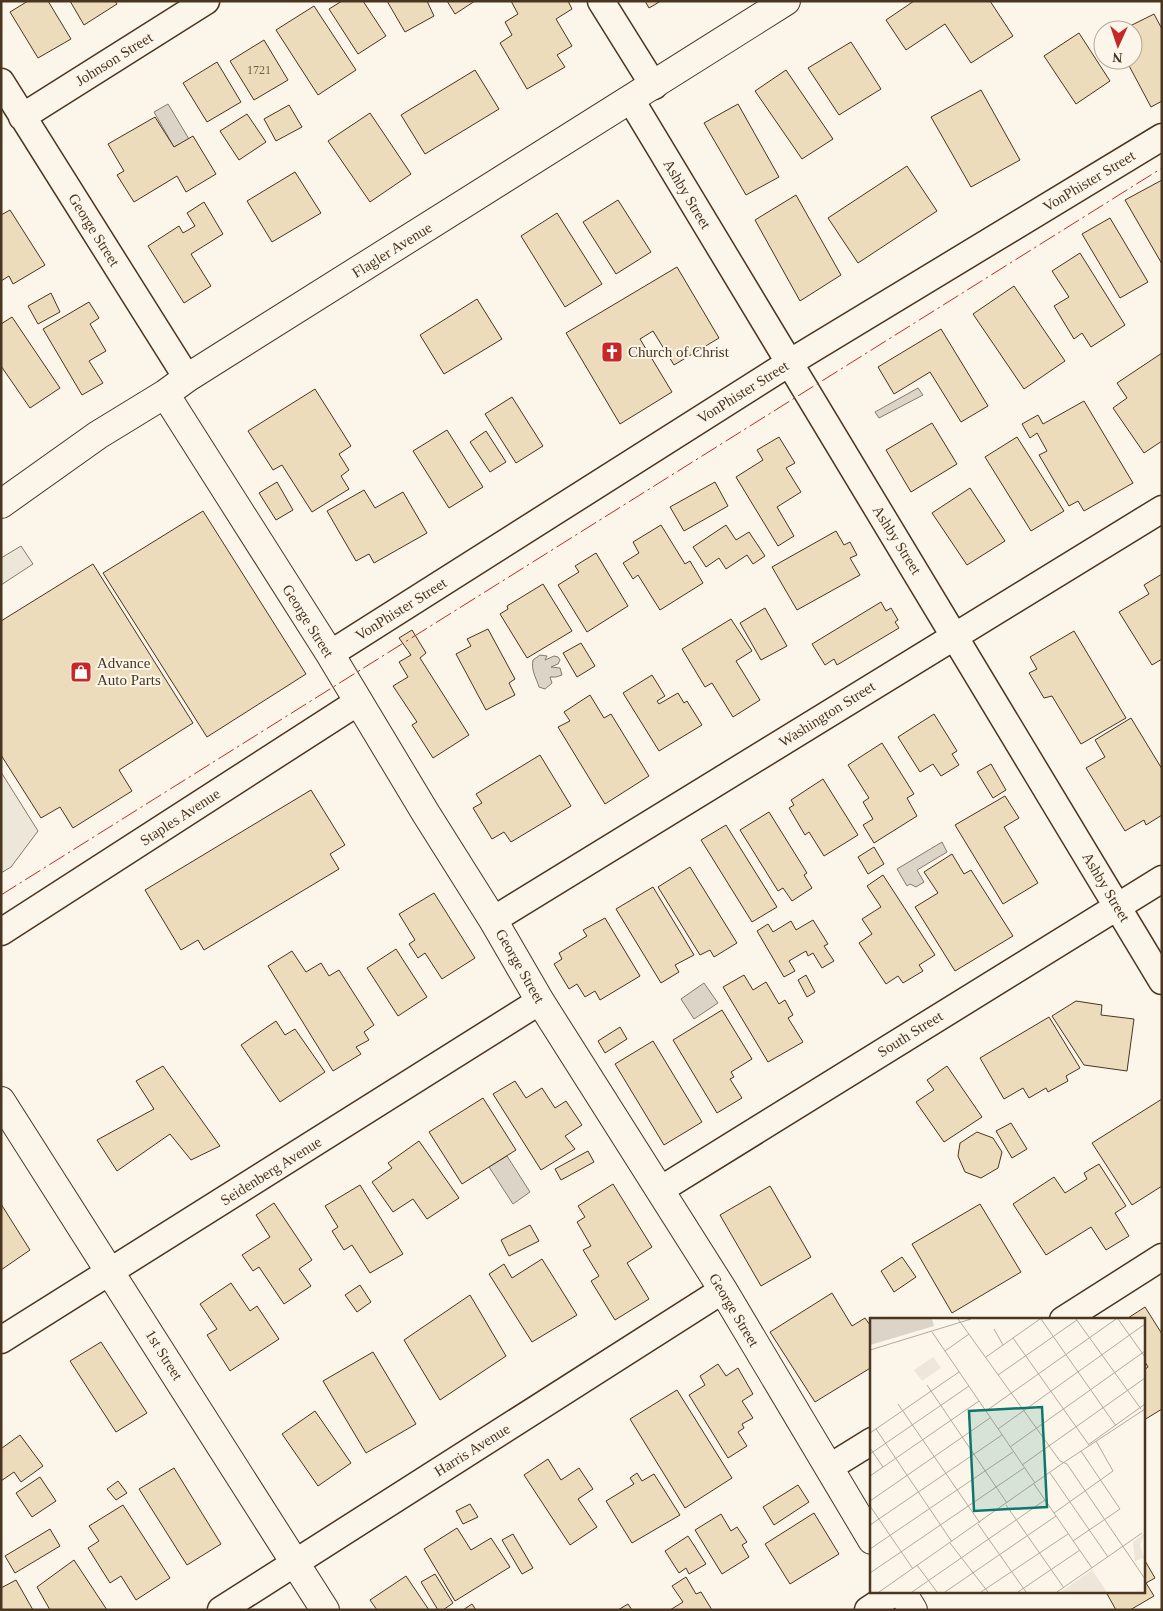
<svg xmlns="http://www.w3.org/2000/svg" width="1163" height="1611" viewBox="0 0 1163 1611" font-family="Georgia,serif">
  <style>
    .parking { fill: #ede7d9; stroke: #887966 }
    .water { fill: #dcd4c6; stroke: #887966 }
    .building { fill: #ecdcbc; stroke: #4a3520 }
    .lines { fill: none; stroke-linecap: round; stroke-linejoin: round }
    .minor-casing { stroke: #4a3520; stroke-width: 29 }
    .tertiary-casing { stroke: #4a3520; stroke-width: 30 }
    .secondary-casing { stroke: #4a3520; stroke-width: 30 }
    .minor { stroke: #fbf6e9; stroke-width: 26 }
    .tertiary { stroke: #fbf6e9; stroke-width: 28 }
    .secondary { stroke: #fbf6e9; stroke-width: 28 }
    .power { stroke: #c62828; stroke-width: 1; stroke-dasharray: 18 4 2.5 4; stroke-linecap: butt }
    .labels { text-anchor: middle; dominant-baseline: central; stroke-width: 4; stroke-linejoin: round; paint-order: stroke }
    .number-label { font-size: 12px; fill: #725f47 }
    .street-label { font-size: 15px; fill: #4a3520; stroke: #fbf6e9 }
    .poi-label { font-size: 15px; fill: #4a3520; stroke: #fbf6e9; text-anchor: start }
    .inset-road { fill: none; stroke: #b4a999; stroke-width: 1 }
    .view { fill: #0f766e; fill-opacity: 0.15; stroke: #0f766e; stroke-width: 2.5 }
    .inset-edge { fill: none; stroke: #4a3520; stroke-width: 2.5 }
  </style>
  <rect width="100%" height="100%" fill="#fbf6e9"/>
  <!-- parking -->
  <path class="parking" d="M21,546L33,564L1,585V558Z
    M1,772L38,831L11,867L1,873Z"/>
  <!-- water -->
  <path class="water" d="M168,104L189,139L174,147L154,112Z
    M918,388L923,395L879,418L875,412Z
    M540,655L547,656L545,660L554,656L558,657L560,660L558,664L551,667L560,668L562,675L556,677H550L552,683L545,689L539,687C536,677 531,671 533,660Z
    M942,842L947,852L917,870L924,882L916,887L910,884L907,886L897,869Z
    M704,983L718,1003L694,1019L681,999Z
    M507,1156L530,1192L513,1204L489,1167Z"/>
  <!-- building -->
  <path class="building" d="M28,1H48L71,39L38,58L10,12Z
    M70,1H115L117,4L84,25Z
    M342,1H363L386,36L358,54L329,9Z
    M387,1H427L434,16L405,32Z
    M447,1H475L455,14Z
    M511,1H568L572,9L556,19L572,46L557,55L565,67L527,89L500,43L512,35L505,22L518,14Z
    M645,1H661L649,8Z
    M914,1H990L1013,36L971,63L945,24L906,50L886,20Z
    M314,6L356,70L318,95L276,30Z
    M1154,14L1162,29V101L1151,107L1126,60H1133V30H1122Z
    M1079,33L1110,81L1076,104L1044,56Z
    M264,40L288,80L254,100L230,61Z
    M851,42L881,89L839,115L808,68Z
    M217,62L241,102L207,122L183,83Z
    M475,70L499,109L425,154L401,115Z
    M786,70L833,139L802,159L755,91Z
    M981,90L1020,160L971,187L931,117Z
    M738,104L779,177L746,195L704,123Z
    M289,105L302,127L276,141L264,119Z
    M370,113L411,174L370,202L328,141Z
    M247,114L266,142L239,160L220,131Z
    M155,117L174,147L193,136L216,174L186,192L177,176L134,202L117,175L124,171L108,144Z
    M907,166L937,211L858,263L828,218Z
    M295,172L321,213L272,242L247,201Z
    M1162,180V264L1125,200Z
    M796,195L841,275L800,301L755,220Z
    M618,200L651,252L616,274L583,222Z
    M204,202L223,234L191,254L211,286L184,303L148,246L179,226L183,233L195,226L187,213Z
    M10,210L45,265L13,284L9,276L1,281V215Z
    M557,213L602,284L565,307L521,236Z
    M1110,218L1148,282L1120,298L1082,234Z
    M1080,253L1125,325L1091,347L1082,333L1074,339L1054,306L1069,297L1052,271Z
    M677,267L719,338L674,365L653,331L640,339L672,392L620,424L566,333Z
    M1014,286L1065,361L1024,389L973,314Z
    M51,293L60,312L38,324L28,306Z
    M477,299L502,339L444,374L420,335Z
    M89,302L99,318L90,324L106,351L89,361L103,383L82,395L43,329Z
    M12,317L60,388L30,408L1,366V324Z
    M941,329L988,406L961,422L930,372L894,394L878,367Z
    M1162,353V441L1144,453L1113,408L1127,398L1117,383Z
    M315,389L351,446L339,454L349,470L341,476L349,489L312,512L282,465L273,470L248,431Z
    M512,397L543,446L516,463L485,414Z
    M1084,401L1133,483L1084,511L1078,501L1069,506L1039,455L1047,451L1037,433L1030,438L1022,424L1038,415L1043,424Z
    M932,423L957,464L911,492L886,450Z
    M447,430L483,487L449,508L413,451Z
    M486,431L506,462L490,472L470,442Z
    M779,437L795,463L786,468L801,492L777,507L794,536L778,546L736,477L763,460L757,450Z
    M1017,437L1064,511L1031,531L985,457Z
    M277,482L293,510L276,520L259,493Z
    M715,482L728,506L684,531L670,507Z
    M970,488L1005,541L967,565L932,513Z
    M364,490L375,508L403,492L427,533L374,563L369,554L356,561L327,511Z
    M203,511L306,674L207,737L103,573Z
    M661,525L685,564L690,561L703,583L660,610L638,575L633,579L623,563L639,553L633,542Z
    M726,525L736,540L749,532L765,556L753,564L747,555L726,569L719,558L706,567L693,547Z
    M836,531L844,545L850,542L857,555L850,558L860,575L797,610L772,567Z
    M596,553L628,606L587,632L558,585L579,572L575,566Z
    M93,564L193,723L119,770L132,791L73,828L60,807L41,818L1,755V621Z
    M1162,574V659L1152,665L1119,612L1149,594L1144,585Z
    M543,584L572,631L527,658L500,614L508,609L507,606Z
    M881,602L886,611L891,608L898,620L895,622L899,628L837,665L834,659L825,665L812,644Z
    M765,608L787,646L761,660L740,623Z
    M731,619L752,651L736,661L760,700L733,717L712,683L705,687L682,649Z
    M488,629L515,679L509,683L515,695L486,710L456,654L471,646L467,639Z
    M412,630L426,653L420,658L469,735L433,758L412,725L417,722L393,686L408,677L399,662L411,655L399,638Z
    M1074,631L1126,718L1081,744L1052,696L1044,698L1029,673L1037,669L1030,657Z
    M581,643L595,666L577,677L563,653Z
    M652,675L665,696L657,701L659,704L678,693L684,703L687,701L702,725L659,751L623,693Z
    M590,695L604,718L611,714L649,776L605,804L558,727L570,721L564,712Z
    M934,714L957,751L952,754L959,765L941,776L933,764L920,772L898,737Z
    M1131,718L1162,769V815L1146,825L1144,820L1125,831L1086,768L1105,757L1095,740Z
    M882,743L914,794L907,798L917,816L874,843L863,825L873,819L863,802L869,798L848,765Z
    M540,755L571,806L511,842L504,832L492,839L473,808L482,803L476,794Z
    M991,764L1006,790L993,798L977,772Z
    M823,779L858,835L824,856L809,832L805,835L789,808L794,805L791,800Z
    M311,790L345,845L330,854L339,869L204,950L198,940L181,950L145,890Z
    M1005,796L1019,818L1004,827L1038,883L1003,904L955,825Z
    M769,812L807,873L804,875L812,888L792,901L783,888L778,891L740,830Z
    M726,825L777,907L752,922L701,840Z
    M874,847L884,864L868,874L858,857Z
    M952,854L964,874L971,870L1013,936L955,971L915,907L938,893L924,872Z
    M690,867L737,943L714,957L710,950L700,955L658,887Z
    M883,875L935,955L919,965L923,971L903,983L898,976L886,984L859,943L872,934L862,919L881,907L867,886Z
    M653,887L694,955L675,965L679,972L661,983L616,909Z
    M434,893L475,958L442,979L425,953L418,958L409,944L415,940L399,914Z
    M605,918L640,976L600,1000L595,991L585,997L577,984L569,989L554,964L562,959L559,953L587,936L583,930Z
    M813,920L828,944L824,946L834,961L822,968L813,953L808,956L806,951L789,961L795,971L784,977L757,931L768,924L773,932L791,921L796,930Z
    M396,949L427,997L398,1016L367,968Z
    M292,951L306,972L321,963L329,976L339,970L374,1025L364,1032L369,1040L356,1047L361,1054L333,1071L268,966Z
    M744,975L753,990L766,982L779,1004L785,1000L793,1015L788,1018L803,1042L768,1062L723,987Z
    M806,975L815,992L807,997L798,980Z
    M1076,1001L1102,1005L1101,1015L1134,1019L1127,1071L1084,1065L1052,1016Z
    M722,1010L752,1059L731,1072L734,1077L730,1079L742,1098L717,1113L673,1040Z
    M1049,1017L1080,1068L1066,1076L1068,1081L1048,1092L1046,1088L1029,1098L1023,1088L1004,1099L980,1058Z
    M276,1021L285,1035L295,1029L325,1072L280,1102L241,1045Z
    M620,1027L627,1039L605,1053L598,1041Z
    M653,1041L702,1122L664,1145L615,1064Z
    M163,1066L220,1146L191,1160L170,1134L117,1171L97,1140L154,1109L136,1081Z
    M947,1066L982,1117L944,1142L916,1102L934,1090L927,1080Z
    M515,1081L526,1098L542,1088L555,1108L566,1101L582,1125L565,1136L575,1149L541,1170L493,1094Z
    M483,1098L516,1150L462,1184L429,1132Z
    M1162,1099V1186L1132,1205L1092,1143Z
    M1011,1123L1027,1149L1012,1158L996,1131Z
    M977,1132L993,1138L1002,1152L998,1168L981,1178L965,1172L958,1156L960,1143Z
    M419,1141L459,1198L427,1219L413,1199L393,1212L372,1182L392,1168L388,1163Z
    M588,1151L594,1162L561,1180L555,1169Z
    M1099,1164L1126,1206L1115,1213L1129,1236L1106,1250L1091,1227L1046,1255L1013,1204L1054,1177L1065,1193L1087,1179L1084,1173Z
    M613,1184L652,1247L627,1263L649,1299L615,1320L591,1281L599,1276L583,1250L591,1246L577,1222L585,1217L578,1206Z
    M360,1185L403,1254L370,1273L352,1245L344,1250L332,1231L338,1227L325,1206Z
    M770,1186L811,1257L761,1286L720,1215Z
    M274,1203L312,1260L299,1269L311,1286L284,1304L259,1267L253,1271L242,1255L270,1237L256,1215Z
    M1,1204L30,1250L1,1270Z
    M980,1204L1021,1272L952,1313L912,1244Z
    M530,1225L539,1241L509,1256L501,1240Z
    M902,1257L916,1277L894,1292L881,1271Z
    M542,1259L577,1315L532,1342L489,1274L504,1264L512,1278Z
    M231,1283L250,1311L257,1306L279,1339L230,1371L207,1335L217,1329L200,1304Z
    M360,1285L371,1302L357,1312L345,1295Z
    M832,1293L852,1326L865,1318L872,1328V1367L815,1402L770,1332Z
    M470,1295L506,1356L440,1400L404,1340Z
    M1145,1307L1162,1334V1409L1144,1420V1370L1148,1367L1144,1360V1320H1125Z
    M101,1342L147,1413L116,1432L70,1361Z
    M373,1352L416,1424L366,1453L323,1381Z
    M718,1364L726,1376L738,1368L753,1394L742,1401L753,1418L742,1424L744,1428L738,1432L747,1446L728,1458L689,1395L705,1385L700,1376Z
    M677,1390L732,1478L685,1508L630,1419Z
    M315,1411L351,1463L318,1486L282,1434Z
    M20,1435L43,1466L21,1482L14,1472L1,1481V1447L2,1448Z
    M548,1459L561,1480L579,1468L593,1489L578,1499L597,1527L570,1545L524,1475Z
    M174,1468L221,1544L187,1565L139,1489Z
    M637,1473L642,1481L654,1474L680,1515L632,1543L606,1501L634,1484L630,1478Z
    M40,1477L56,1501L32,1517L16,1493Z
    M118,1481L127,1493L116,1500L107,1489Z
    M798,1485L809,1502L774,1525L763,1507Z
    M470,1504L478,1517L463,1524L456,1511Z
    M123,1505L170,1578L136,1600L121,1576L110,1583L88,1548L99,1541L89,1526Z
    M814,1513L839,1554L790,1584L765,1544Z
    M721,1514L731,1531L737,1527L747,1542L742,1545L749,1557L722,1574L695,1530Z
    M457,1528L471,1550L491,1538L510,1567L455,1601L424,1549Z
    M50,1529L60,1546L15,1573L5,1556Z
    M513,1534L533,1568L522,1574L502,1540Z
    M688,1536L706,1564L689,1574L686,1568L679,1573L665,1551Z
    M1144,1559L1155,1578L1146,1583L1154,1596L1130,1610H1116L1106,1592H1144Z
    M74,1560L107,1610H50L37,1587Z
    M435,1574L453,1603L443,1610H438L421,1582Z
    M406,1576L429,1610H377L370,1600Z
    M686,1577L696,1594L701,1592L712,1610H670L683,1602L672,1586Z
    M16,1580L33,1610H1V1588Z
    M472,1604L476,1610H463Z
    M628,1604L632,1610H618Z"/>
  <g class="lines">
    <!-- minor casing -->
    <g class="minor-casing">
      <path id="minor" d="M601,1L654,86
        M1,82L187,378
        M631,100C807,394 987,686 1162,981
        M22,117L206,1
        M330,654L789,363L1162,137
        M493,920L1162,509
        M1,932L358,702
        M660,1190L1162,879
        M1063,1320L1162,1257
        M1,1340L540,1001
        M830,1467L872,1441
        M221,1610L723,1290
        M868,1610L895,1592"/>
    </g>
    <!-- tertiary casing -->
    <g class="tertiary-casing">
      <path id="tertiary" d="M165,394L330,654L425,812L493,920L540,1001L723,1290L872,1540
        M1,504L98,435L165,394L187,378L786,1
        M902,1592L913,1610"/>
    </g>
    <!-- secondary casing -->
    <g class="secondary-casing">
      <path id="secondary" d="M1,1101L325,1610"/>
    </g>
    <!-- minor -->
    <use href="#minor" class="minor"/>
    <!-- tertiary -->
    <use href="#tertiary" class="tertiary"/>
    <!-- secondary -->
    <use href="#secondary" class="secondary"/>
    <!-- power -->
    <path class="power" d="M1,895L1162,168"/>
  </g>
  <!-- icons -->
  <defs>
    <g id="church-square" transform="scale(1.125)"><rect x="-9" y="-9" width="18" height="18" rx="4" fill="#c62828" stroke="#fbf6e9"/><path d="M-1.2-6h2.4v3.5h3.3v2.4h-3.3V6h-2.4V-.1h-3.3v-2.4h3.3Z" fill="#fff"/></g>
    <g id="shop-square" transform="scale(1.125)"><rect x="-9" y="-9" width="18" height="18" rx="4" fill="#c62828" stroke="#fbf6e9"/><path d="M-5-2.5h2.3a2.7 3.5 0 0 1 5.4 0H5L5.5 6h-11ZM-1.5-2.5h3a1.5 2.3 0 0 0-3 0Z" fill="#fff"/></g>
  </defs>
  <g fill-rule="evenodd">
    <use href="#church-square" x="612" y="352"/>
    <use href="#shop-square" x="81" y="672"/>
  </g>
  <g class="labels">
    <!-- number labels -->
    <g class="number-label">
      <text x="259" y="70">1721</text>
    </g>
    <!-- street labels -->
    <g class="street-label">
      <text transform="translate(114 59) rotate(-32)">Johnson Street</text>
      <text transform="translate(1089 181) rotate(-31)">VonPhister Street</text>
      <text transform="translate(687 194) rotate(59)">Ashby Street</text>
      <text transform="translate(94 230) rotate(58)">George Street</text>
      <text transform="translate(392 250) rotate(-32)">Flagler Avenue</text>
      <text transform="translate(743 392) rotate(-32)">VonPhister Street</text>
      <text transform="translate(897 540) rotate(58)">Ashby Street</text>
      <text transform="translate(401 609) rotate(-32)">VonPhister Street</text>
      <text transform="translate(308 621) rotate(58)">George Street</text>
      <text transform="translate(827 714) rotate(-32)">Washington Street</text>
      <text transform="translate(180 817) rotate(-33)">Staples Avenue</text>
      <text transform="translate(1106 887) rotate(59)">Ashby Street</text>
      <text transform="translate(520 966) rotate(60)">George Street</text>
      <text transform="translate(910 1034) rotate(-32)">South Street</text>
      <text transform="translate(271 1171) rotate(-32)">Seidenberg Avenue</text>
      <text transform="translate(734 1310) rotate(59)">George Street</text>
      <text transform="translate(164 1355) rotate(58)">1st Street</text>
      <text transform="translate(472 1450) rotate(-32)">Harris Avenue</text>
    </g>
    <!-- poi labels -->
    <g class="poi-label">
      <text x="628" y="352">Church of Christ</text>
      <text x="97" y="663">Advance<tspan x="97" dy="17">Auto Parts</tspan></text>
    </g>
  </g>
  <!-- overview -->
  <g transform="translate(870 1318)">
    <rect width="275" height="275" fill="#fbf6e9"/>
    <path d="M63,39L71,50L52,63L44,52ZM275,215L270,227L275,243L273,240L265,243L263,224ZM222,252L237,274H191Z" fill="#ede6d9"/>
    <path d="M0,1H62L64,8L0,27Z" fill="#dcd4c6"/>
    <path class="inset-road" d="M88,1L190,143L197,146L275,261M171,1L246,108M206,1L271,91M248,1L275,39M124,11L133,27M62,14L165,165M143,20L219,127M0,32L101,1M75,33L99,16M116,39L170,1M128,57L207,2M57,67L137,185M28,86L110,205M116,93L246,1M6,111L82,224M128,111L275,6M0,115L89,54M218,127L275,86M140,129L275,33M0,130L13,149M0,136L99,68M193,145L275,91M152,147L275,60M180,155L238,239M0,158L109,83M164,166L222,250M0,183L120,100M136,187L194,270M0,188L43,251M184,195L243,153L226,123M108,206L156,274M0,207L132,117M203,223L250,191L211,133M80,225L118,274M0,231L143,134M47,247L67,274M0,255L154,150M9,274L193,145M42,274L175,182M75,274L186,198M111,274L198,216M148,274L210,232M187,274L272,215"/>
    <path class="view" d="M172,89L177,189L104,193L99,93Z"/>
    <rect width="275" height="275" class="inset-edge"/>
  </g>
  <!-- border -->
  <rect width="1163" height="1611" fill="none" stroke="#4a3520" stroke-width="5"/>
  <!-- north arrow -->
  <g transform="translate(1118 45) rotate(183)"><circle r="24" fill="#fbf6e9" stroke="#b4a999"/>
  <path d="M0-4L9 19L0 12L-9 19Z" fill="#c62828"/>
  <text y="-8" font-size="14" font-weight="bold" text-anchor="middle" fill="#4a3520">N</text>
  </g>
</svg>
